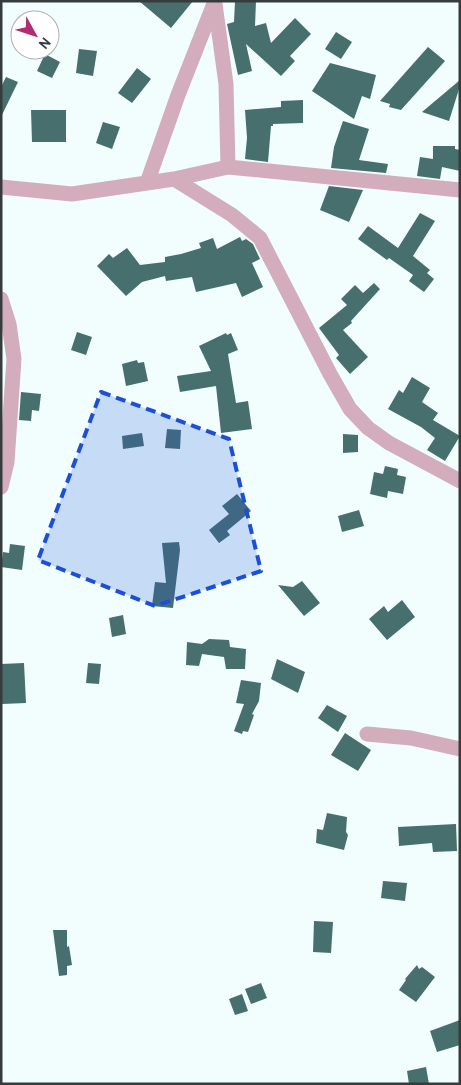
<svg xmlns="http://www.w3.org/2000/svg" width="461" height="1085" viewBox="0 0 461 1085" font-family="Overpass,sans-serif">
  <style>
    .building { fill: #466f6e }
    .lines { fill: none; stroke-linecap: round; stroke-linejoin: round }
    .minor { stroke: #d3adbc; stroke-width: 15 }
    .marked { fill: #1d4ed8; fill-opacity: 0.2; stroke: #1d4ed8; stroke-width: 4; stroke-dasharray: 10 6; stroke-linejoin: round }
  </style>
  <rect width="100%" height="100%" fill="#f1fefd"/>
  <!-- building -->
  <path class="building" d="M139,1H193L171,28Z
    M235,1H256L255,26L266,23L271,43L295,18L311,34L290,56L295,61L281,76L246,44L252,71L238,75L227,24L234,22Z
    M336,32L352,42L341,59L325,49Z
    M428,47L445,61L401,110L389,107L390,104L380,101Z
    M79,49L97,51L93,76L76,73Z
    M45,54L60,62L52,78L37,71Z
    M330,63L376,75L370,99L362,96L354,119L312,91Z
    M137,68L151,79L132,103L118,93Z
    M6,77L18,82L1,117V87Z
    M460,80V86L449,121L422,112Z
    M303,100V123L273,124V126H271L268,162L245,159L247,138L245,110L281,107V101Z
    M31,110H66V142H32Z
    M343,121L369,129L359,160L388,164L386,173L331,168L334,147Z
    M103,122L120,127L112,149L96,143Z
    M433,146H455V149L460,150V171L442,167L440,179L417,176L420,157L433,159Z
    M329,186L363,190L349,222L320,210Z
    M420,213L435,221L413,256L430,270L427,273L434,279L424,292L409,281L413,275L389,258L387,260L358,239L368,226L398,248Z
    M240,237L242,241L246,239L253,244L260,259L252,263L263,287L242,297L236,283L196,292L192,277L166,281L165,276L142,282L126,296L97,266L109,254L113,258L127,248L140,265L165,262V257L181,254L201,248L199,243L213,238L217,249Z
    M374,283L380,289L351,321L352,323L343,330L368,357L350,374L336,358L339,355L319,328L347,305L341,299L355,285L363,293Z
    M77,332L92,337L86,355L71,350Z
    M226,333L227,335L231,333L238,350L228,354L236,403L248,401L252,429L221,433L216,386L180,392L177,376L211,371L199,346Z
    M137,360L138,363L144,362L148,381L126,386L122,364Z
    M412,377L430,388L422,402L438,413L433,420L460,436L445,461L427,450L435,438L421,427L388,409L399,390L403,393Z
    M21,392L41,394L39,411L32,410L31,421L19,420Z
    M167,429L181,430L180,449L165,448Z
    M142,433L144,446L123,449L122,436Z
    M343,434L358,435V452L343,453Z
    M385,466L398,469L397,475L406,477L403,494L388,491L387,498L370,494L374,472L383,474Z
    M237,494L251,511L227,531L230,535L219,543L209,530L229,514L222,506Z
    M359,510L364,526L342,532L338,516Z
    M179,542L180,550L173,608L152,606L155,582L166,583L162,543Z
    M10,544L25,546L22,570L1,567L3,552L9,553Z
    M302,581L320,603L304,616L278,585L293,587Z
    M402,600L415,617L387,640L369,619L384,606L388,612Z
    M123,615L126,634L112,637L109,618Z
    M209,639L229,640L230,647L246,649L245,669H226L224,657L202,654L199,666L186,665L187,642L202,644Z
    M277,659L305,672L298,693L271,679Z
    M24,663L26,703L2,704L1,664Z
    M88,663L101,664L99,684L86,683Z
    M241,680L261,683L259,701L252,714L254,715L248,732L243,731L242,734L234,731L244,704L236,703Z
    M327,705L347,716L338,732L318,718Z
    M345,733L371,750L358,771L331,755Z
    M327,813L347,817L346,832L348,835L344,850L316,843L317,829L323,830Z
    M456,824L457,851L433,852L432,843L399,846L398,827Z
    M383,881L407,883L405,901L381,898Z
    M314,921L333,922L331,953L313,952Z
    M53,930H67V947L69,946L72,965L67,966V975L59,976Z
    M417,965L419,969L422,967L435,977L416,1002L399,990L406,980L405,979Z
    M261,983L267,998L251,1004L245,989Z
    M242,994L248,1011L235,1015L229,999Z
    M460,1020V1045L437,1052L430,1031Z
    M426,1067L429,1084H409L407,1071Z"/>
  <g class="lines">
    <!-- minor -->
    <path class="minor" d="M215,4L226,84L228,167
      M174,179L232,215L260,238L330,374L350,409L368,428L389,443L460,481
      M147,183L178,95L215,1
      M1,187L72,194L174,179L228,167L460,190
      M1,299L9,324L14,359L7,462L1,487
      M367,734L411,738L460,749"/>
  </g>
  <!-- marked area -->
  <path class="marked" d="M101,392L229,439L261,571L155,606L38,560Z"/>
  <!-- border -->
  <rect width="461" height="1085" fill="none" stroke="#363c3b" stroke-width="5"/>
  <!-- north arrow -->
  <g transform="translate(35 35) rotate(130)"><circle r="24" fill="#ffffff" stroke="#afb1b1"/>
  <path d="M0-4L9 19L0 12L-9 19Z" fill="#b12c72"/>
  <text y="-8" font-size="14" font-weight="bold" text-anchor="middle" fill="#363c3b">N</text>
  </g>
</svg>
